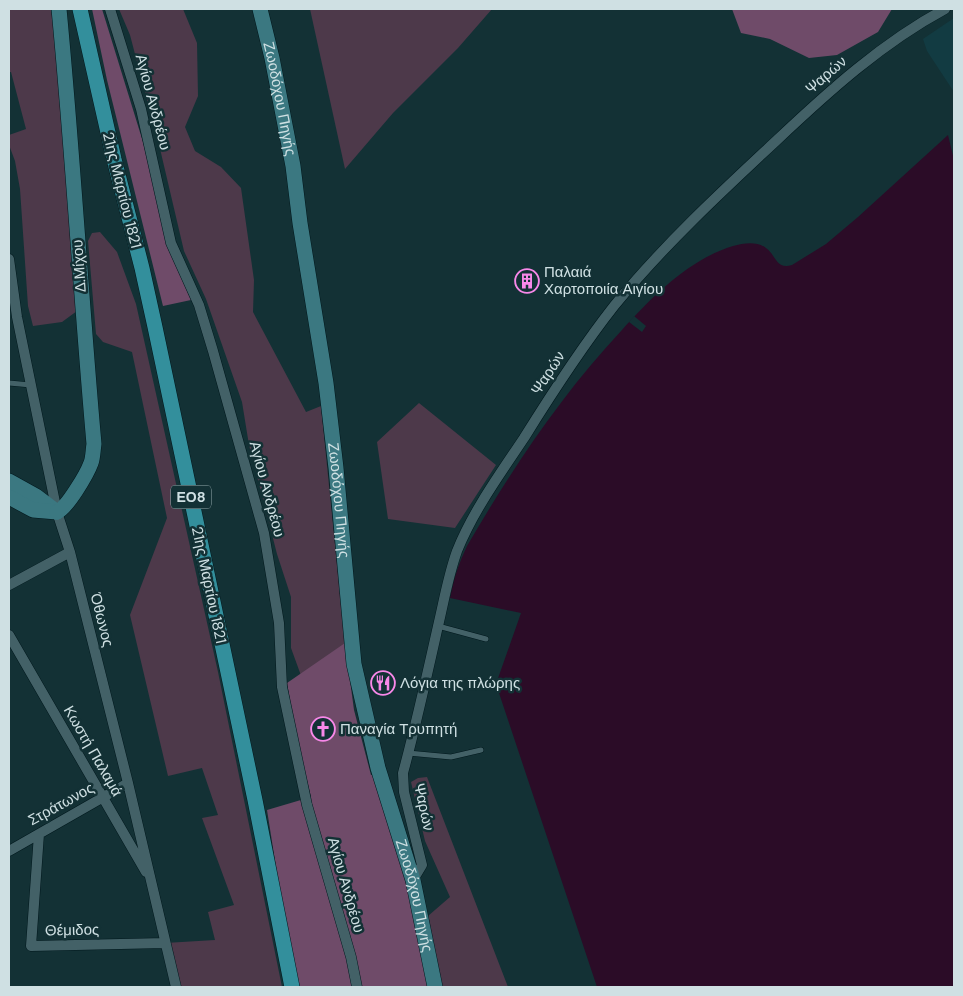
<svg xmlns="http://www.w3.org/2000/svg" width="963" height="996" viewBox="0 0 963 996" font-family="'DM Sans',sans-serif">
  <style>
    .built { fill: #123b42 }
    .green { fill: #4d394a }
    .forest { fill: #6f4b69 }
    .water { fill: #2b0c27 }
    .pier { fill: #133135 }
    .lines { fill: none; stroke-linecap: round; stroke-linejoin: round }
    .lane-casing { stroke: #00181d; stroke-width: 6 }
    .street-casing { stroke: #00181d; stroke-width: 11 }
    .secondary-casing { stroke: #00181d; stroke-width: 16 }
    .primary-casing { stroke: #00181d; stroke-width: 16 }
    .lane { stroke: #436167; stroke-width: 5 }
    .street { stroke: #436167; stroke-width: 10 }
    .secondary { stroke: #3b7881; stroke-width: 15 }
    .primary { stroke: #338f9c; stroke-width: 15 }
    .labels { text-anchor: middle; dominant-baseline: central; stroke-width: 5; stroke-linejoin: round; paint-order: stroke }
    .shield { fill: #133135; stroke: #97acaf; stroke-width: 1 }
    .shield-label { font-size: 14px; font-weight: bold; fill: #cfe0e3 }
    .street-label { font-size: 15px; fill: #cfe0e3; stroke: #133135 }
    .poi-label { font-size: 15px; fill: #cfe0e3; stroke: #133135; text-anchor: start }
  </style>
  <rect width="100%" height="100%" fill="#133135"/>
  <!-- built -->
  <path class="built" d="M954,18V92L927,51L923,39Z"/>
  <!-- green -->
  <path class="green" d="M9,9H51L58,56L77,311L62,322L33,326L28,306L20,189L15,161L9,145V135L26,129L11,72H9Z
    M119,9H183L197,43L198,96L185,127L195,151L221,167L241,188L254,280L253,312L306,412L321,406L346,654L303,681L291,648V597L277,554L249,445L242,402L206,299L184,251L161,153L130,35Z
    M310,9H492L458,48L393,113L345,169Z
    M100,232L117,252L136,304L218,672L282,987H176L165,943L215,940L208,912L234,905L202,818L218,815L202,768L168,776L130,615L167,518L132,352L103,342L96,334L88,241L92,233Z
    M419,403L496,465L455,528L388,519L377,442Z
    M427,777L508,987H442L428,916L450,897L425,841L411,782L418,778Z"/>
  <!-- forest -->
  <path class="forest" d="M92,9H102L143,142L168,244L191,300L163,306L107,80Z
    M732,9H892L878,32L837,55L809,58L770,39L741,33Z
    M345,643L354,710L371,775H373L405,879L429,987H295L267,810L311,797L297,741L287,683Z"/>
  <!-- water -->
  <path class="water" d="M948,135L954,160V987H597L496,684L521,613L450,598C453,580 459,563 467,546C512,469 561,395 622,330C653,296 688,260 733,246C744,243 757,241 766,248C776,255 776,270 792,265L826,244L858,217Z"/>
  <!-- pier -->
  <path class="pier" d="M634,316L646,326L642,332L629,322Z"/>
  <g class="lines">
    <!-- lane casing -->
    <g class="lane-casing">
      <path id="lane" d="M9,383L31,385
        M438,626L486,639
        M408,753L451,757L481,750"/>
    </g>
    <!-- street casing -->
    <g class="street-casing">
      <path id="street" d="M110,9L141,109L171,243L199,305L213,351L264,533L279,623L282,687L307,805L351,957L357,987
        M9,259L17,317L57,512L70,552L128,783L176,987
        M9,585L70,552
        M9,635L146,872
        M39,834L31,946L165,943
        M9,851L128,783
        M413,880L422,865L404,792L403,773C416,725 427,675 438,626C444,601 448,576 457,551C473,511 500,474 524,438C552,393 581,348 614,306C663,246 720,193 777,140C829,91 882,43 945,9"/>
    </g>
    <!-- secondary casing -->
    <g class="secondary-casing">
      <g id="secondary">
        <path id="s1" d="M260,9L272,58L293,166L300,223L326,383L336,468L354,664L378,768L413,880L435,987"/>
        <path d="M9,481L36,496L57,512"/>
        <path d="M9,497L33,510L57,512"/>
        <path d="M57,512C67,508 87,474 91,463C93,458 93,450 94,444C81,299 73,154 59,9"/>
      </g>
    </g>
    <!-- primary casing -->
    <g class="primary-casing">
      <path id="primary" d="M80,9L114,159L142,268L155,327L255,800L292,987"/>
    </g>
    <!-- lane -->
    <use href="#lane" class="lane"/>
    <!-- street -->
    <use href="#street" class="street"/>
    <!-- secondary -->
    <use href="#secondary" class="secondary"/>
    <!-- primary -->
    <use href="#primary" class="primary"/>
  </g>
  <!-- icons -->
  <defs>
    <g id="building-ring" transform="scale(1.25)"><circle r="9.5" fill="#133135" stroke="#f888e9" stroke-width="1.5"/><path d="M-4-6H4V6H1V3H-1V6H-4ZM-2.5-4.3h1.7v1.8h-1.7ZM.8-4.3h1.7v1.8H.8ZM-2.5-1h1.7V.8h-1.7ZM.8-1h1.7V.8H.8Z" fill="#f888e9"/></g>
    <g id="restaurant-ring" transform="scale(1.25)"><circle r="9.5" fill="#133135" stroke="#f888e9" stroke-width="1.5"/><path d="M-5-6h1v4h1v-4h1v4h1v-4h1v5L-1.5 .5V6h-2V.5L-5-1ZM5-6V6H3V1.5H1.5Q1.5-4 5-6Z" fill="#f888e9"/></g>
    <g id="church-ring" transform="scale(1.25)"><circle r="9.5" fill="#133135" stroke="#f888e9" stroke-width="1.5"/><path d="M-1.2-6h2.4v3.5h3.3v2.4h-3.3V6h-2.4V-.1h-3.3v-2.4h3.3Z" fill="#f888e9"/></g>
  </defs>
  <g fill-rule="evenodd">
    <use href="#building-ring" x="527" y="281"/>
    <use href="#restaurant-ring" x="383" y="683"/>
    <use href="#church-ring" x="323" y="729"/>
  </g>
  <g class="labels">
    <!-- shield labels -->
    <rect class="shield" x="171" y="485.5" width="40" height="23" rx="4"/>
    <g class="shield-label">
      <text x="191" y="497">ΕΟ8</text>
    </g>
    <!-- street labels -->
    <g class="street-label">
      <text transform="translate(826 75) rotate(-41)">Ψαρών</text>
      <text stroke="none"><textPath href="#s1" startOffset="92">Ζωοδόχου Πηγής</textPath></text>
      <text transform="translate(153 102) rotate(75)">Αγίου Ανδρέου</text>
      <text transform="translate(122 190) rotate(76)">21ης Μαρτίου 1821</text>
      <text transform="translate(79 266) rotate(-94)">Δ.Μίχου</text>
      <text transform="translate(548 373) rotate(-57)">Ψαρών</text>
      <text transform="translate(267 489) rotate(75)">Αγίου Ανδρέου</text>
      <text stroke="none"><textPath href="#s1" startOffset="498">Ζωοδόχου Πηγής</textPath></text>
      <text transform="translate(209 585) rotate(78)">21ης Μαρτίου 1821</text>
      <text transform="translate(102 620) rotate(76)">Όθωνος</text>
      <text transform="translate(93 751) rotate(60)">Κωστή Παλαμά</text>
      <text transform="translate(61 804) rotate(-29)">Στράτωνος</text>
      <text transform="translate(424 807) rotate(78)">Ψαρών</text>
      <text transform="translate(346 885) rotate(74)">Αγίου Ανδρέου</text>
      <text stroke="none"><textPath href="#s1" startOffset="902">Ζωοδόχου Πηγής</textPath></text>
      <text transform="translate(72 930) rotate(-1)">Θέμιδος</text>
    </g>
    <!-- poi labels -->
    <g class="poi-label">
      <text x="544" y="272">Παλαιά<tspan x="544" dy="17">Χαρτοποιία Αιγίου</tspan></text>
      <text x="400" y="683">Λόγια της πλώρης</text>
      <text x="340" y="729">Παναγία Τρυπητή</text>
    </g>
  </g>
  <!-- border -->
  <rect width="963" height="996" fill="none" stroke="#cfe0e3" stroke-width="20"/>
</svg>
